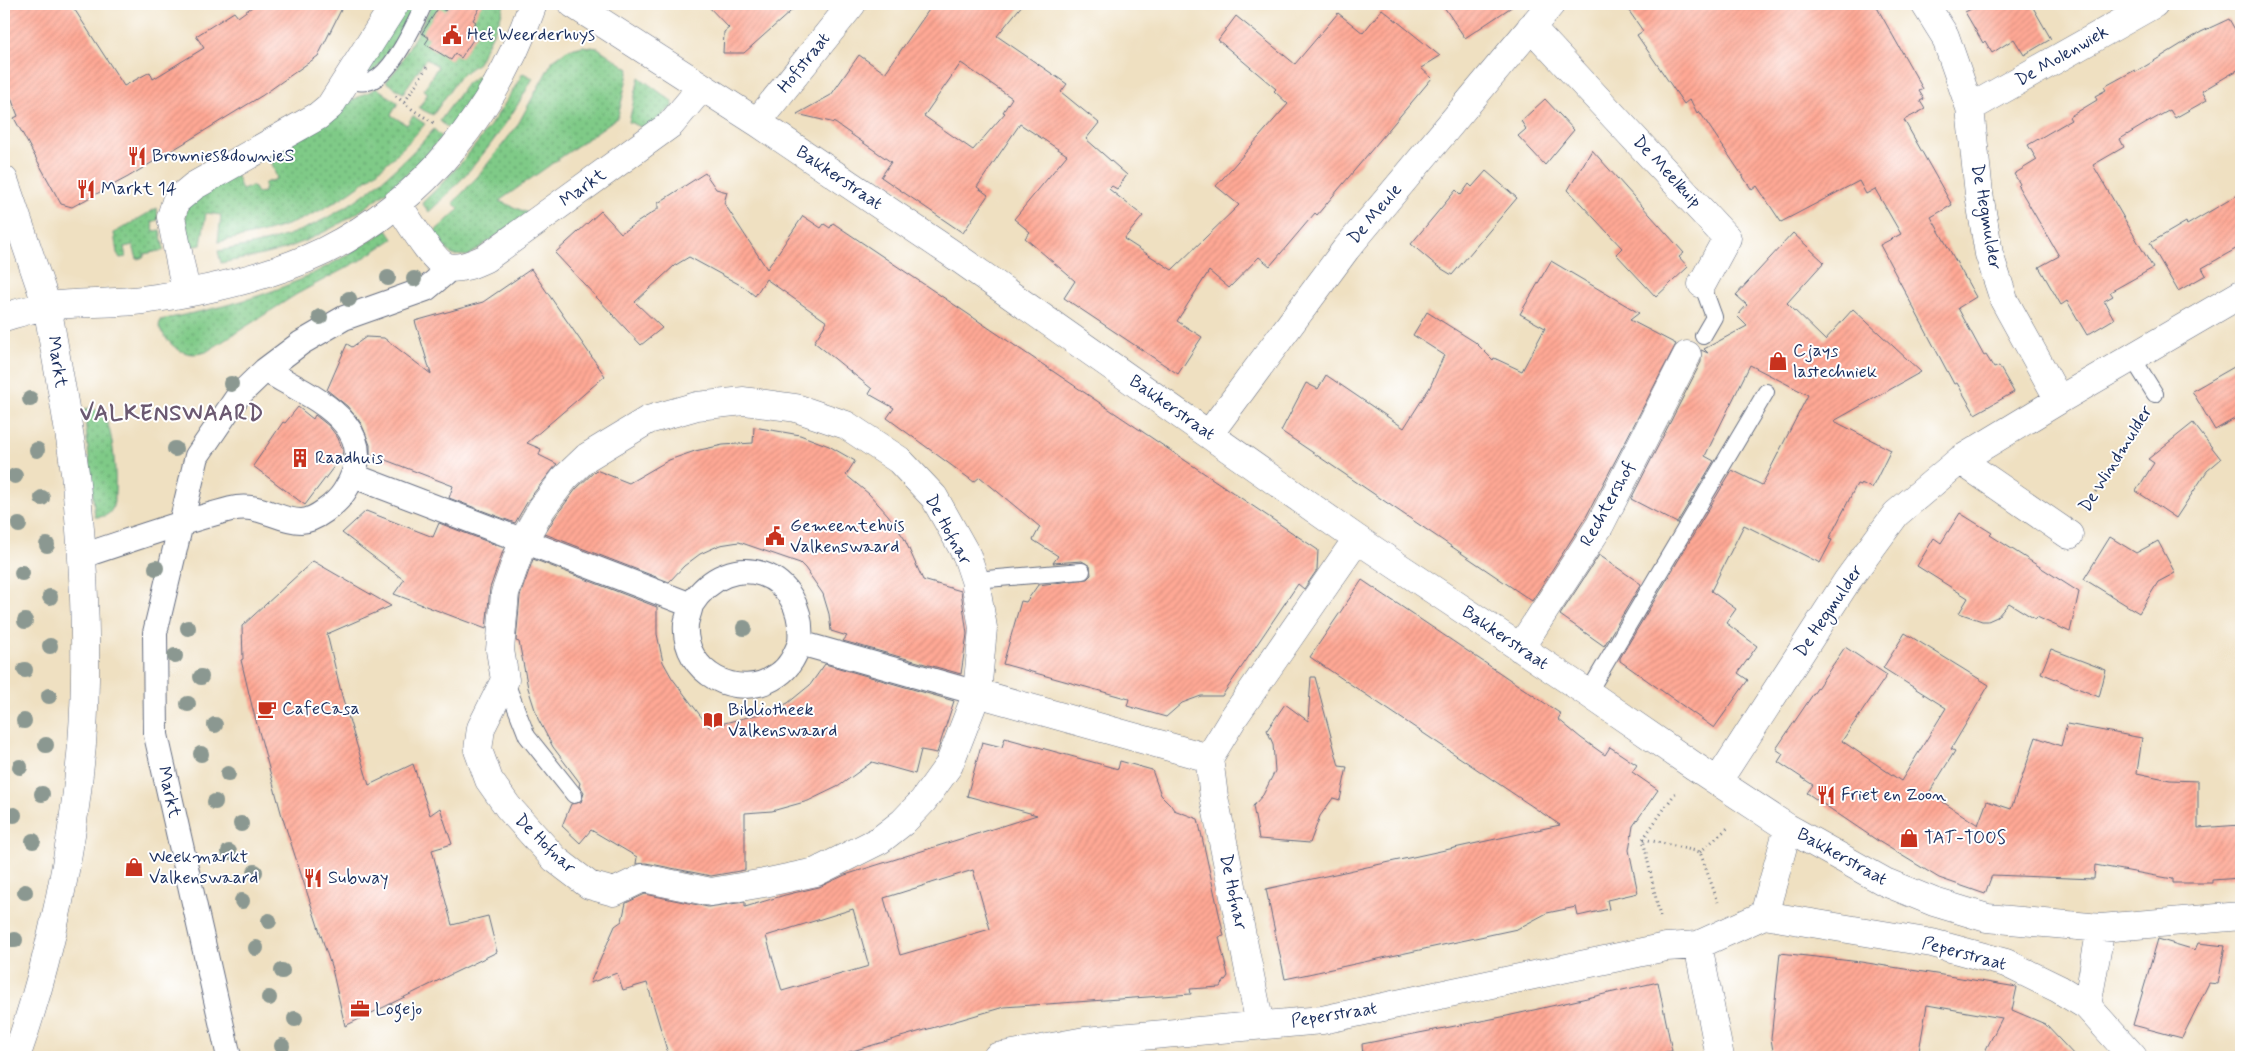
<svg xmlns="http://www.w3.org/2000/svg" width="2245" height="1061" viewBox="0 0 2245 1061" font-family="Mynerve,sans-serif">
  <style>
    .grass { fill: url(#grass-dots); stroke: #4d7c72 }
    .building { fill: url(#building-hatch); fill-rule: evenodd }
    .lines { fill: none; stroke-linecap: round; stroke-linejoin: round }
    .service-casing { stroke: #656d81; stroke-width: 18 }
    .pedestrian-casing { stroke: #656d81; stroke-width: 26 }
    .minor-casing { stroke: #656d81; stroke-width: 29 }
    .path { stroke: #656d81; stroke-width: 3; stroke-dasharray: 1 4; stroke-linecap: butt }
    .service { stroke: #fff; stroke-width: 16 }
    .pedestrian { stroke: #fff; stroke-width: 24 }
    .minor { stroke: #fff; stroke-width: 28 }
    .tree { fill: #8b9891 }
    .labels { text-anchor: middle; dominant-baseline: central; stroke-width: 4; stroke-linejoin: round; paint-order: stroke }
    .poi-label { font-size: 18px; fill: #1b2f5e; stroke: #fff; text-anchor: start }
    .street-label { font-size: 18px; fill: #1b2f5e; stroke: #fff }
    .district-label { font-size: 22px; font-weight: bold; letter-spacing: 1px; fill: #6b5971; stroke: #fff }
  </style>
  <defs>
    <pattern id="grass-dots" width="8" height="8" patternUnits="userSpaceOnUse" patternTransform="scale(1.25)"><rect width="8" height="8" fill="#7fca87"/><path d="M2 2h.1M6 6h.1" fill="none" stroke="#67a472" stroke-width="1.8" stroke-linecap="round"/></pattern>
    <pattern id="building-hatch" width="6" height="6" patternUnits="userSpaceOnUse" patternTransform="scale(1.25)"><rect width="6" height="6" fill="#ffa894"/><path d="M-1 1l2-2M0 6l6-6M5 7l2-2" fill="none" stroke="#da9182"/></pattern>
  </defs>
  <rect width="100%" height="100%" fill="#fff"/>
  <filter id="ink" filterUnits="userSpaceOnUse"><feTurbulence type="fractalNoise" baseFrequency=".02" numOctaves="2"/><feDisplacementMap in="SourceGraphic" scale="10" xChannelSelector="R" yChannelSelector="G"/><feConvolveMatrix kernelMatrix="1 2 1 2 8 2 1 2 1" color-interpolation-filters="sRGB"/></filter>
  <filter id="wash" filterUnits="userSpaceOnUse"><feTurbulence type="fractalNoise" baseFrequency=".0096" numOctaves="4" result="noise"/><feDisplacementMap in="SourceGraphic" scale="20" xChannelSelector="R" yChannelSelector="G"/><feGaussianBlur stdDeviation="1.12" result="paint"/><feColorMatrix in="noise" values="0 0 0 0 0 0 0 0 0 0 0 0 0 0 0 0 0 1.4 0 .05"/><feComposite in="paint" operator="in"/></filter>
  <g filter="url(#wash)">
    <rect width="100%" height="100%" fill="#efe0c1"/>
    <!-- grass -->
    <path class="grass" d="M408,4H416L395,42L374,71L370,74L365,72Z
      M433,4H504L500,19L478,63L460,76L433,115L419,108L428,93L424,90L438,66L426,59L403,93L386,82L398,67Z
      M583,46L598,48L629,69L618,117L499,201L528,213L468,256L452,255L432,234L459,209L453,203L478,176L517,126L553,60L567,50Z
      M490,68L449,129L440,121L467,83Z
      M523,73L533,78C506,129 471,173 429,212L422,203C463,165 496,122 523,73Z
      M639,77L673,102L672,107L646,129L629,122Z
      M377,88L398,103L391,115L407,125L413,116L425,124C387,168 337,209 281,227C261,234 239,237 218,242L221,215L206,213L201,245L191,247L185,217L188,204L236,174L242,190L253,186L257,193L264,192L265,183L277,179L269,154L346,103Z
      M434,129L442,137C404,183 352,223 295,245C272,255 245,258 221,263L218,251C239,247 261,244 282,237C342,218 393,176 434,129Z
      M157,208L158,220L152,222L154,231L160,230L164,250L144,254V257L137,259L133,245L124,247L126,257L120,258L117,253L114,233Z
      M387,230L393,239L359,261L297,294L206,352C184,359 169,346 159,327L160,320C194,313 228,306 261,295C306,280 348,256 387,230Z
      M91,408C98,410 103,414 106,420C114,435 119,494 112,509C109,516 102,517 95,517L84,409Z"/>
    <g id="blocks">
      <!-- building -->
      <path class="building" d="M4,4H71L124,86L150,72L153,79L204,48L196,36L234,12L238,17L256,4H344L318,56L263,95L186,142L128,177L72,207L61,204L14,118L18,116L4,80Z
        M450,4H482L473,20L476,22L472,28L478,32L461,58L455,54L451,60L425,44L429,38L422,33L439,7L445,11Z
        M706,4H799L744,53H723L724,32L729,28Z
        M933,4H1023L997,36L1067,84L1061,92L1099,123L1086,139L1127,175L1117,189L1112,186L1109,189L1143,216L1124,239L1172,270L1239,205L1216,186L1288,104L1274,91L1276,89L1218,40L1236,16L1295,64L1338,13L1363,33L1382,9L1440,56L1421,68L1432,78L1317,215L1315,213L1270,266L1259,257L1229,288L1209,271L1177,321L1202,337L1178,374L1064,298L1075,281L1025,238L1030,232L1014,219L1067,155L1020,124L977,187L988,195L963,233L881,177L891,162L835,123L797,114L831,95L859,55L885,73ZM961,63L1012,98L1003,112L1005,113L973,150L924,116Z
        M1442,4H1516L1465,38Z
        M1624,4H1875L1923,89L1919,91L1924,99L1920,101L1925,109L1904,120L1952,205L1931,217L1976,297L1958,308L1984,356L1986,355L1994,368L1999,366L2014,392L1975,414L1957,383L1954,384L1880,245L1901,234L1875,189L1866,194L1859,181L1781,222L1757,186L1752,190L1699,111L1697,113L1690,99L1684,104L1637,35L1643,31Z
        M1981,4H2031L2051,39L2024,55L2014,39L1992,53L1985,41L1983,43L1965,12Z
        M2229,19L2241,40V68L2202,91L2207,100L2175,118L2170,110L2145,124L2120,139L2124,147L2093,165L2153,268L2110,292L2113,296L2104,301L2114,319L2087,335L2067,301L2061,305L2039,267L2059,256L2018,186L2020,184L2014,174L2037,160L2028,145L2071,120L2069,117L2097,100L2095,96L2106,90L2104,87L2135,70L2136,72L2201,32Z
        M1545,99L1574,130L1545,165L1518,136L1526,129L1521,121Z
        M1592,150L1684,253L1679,257L1688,267L1656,297L1616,254L1622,248L1568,190Z
        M1486,171L1517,198L1452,275L1437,266L1411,244L1456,190L1461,195L1469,184L1472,187Z
        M705,173L716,189L727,192L724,203L767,269L803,216L821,228L824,224L830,228L833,223L1318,550L1317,570L1304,589L1298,584L1222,696H1201L1182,703L1166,717L1127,706L1129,699L1003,664L1021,601L1026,602L1038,585L1087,579L1091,575L1090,566L1082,561L1053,563L1058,556L1033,540L1040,527L980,477L974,482L887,418L894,408L869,394L872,389L814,342L827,322L766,279L755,296L744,287L689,257L674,266L635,302L662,328L641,345L555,253L601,211L621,233L658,209V203Z
        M2241,193V246L2202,268L2206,275L2178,291L2150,243L2186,222L2187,225Z
        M1793,233L1824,262L1787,303L1825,340L1853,309L1921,372L1834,421L1891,450L1872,488L1861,483V485L1857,484L1829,539L1832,540L1820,563L1744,525L1711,591L1736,609L1726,623L1757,646L1738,673L1748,680L1714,728L1620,661V658L1732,470L1762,485L1808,395L1750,365L1705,456L1714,461L1677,523L1631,499L1701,362V350L1708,353L1704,349L1747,326L1737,316L1747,305L1736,295Z
        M1551,261L1639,313L1630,320L1676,344L1586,517L1532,601L1281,431L1306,383L1318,389L1326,375L1404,428L1430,387L1444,355L1413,335L1427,312L1475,342L1493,360L1494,358L1522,371L1545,328L1520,314Z
        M531,269L605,376L527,443L541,449L539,455L557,464L529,499L515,523L449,498L453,486L370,454V445L361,423L347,406L327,390L347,344L352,347L366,337L384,338L431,374L415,321L483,302Z
        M2241,363V415L2215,430L2192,391Z
        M298,407L313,419L315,415L329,426L338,438L343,451L342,456L305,505L253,466L283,422L285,423Z
        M2193,423L2221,459L2207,471L2176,518L2136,491L2154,463L2148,459Z
        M754,427L800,435L829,446L855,461L846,475L869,494L888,515L904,538L923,580L961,591L967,634L961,674L843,641L847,636L831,631L829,614L823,594L805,568L800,563L739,542L720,545L700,554L684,566L669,582L545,534L555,517L576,489L596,470L629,483L669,460L695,451L723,445L753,443Z
        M366,511L433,537L439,523L504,548L490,588L486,629L394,594L404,580L342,533Z
        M1960,513L1992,533L1990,535L2079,592L2070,632L2037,617L2035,619L2009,603L1997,617L1988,621H1982L1959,613L1968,598L1917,566L1934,538L1941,543Z
        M2110,537L2136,553L2158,541L2175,573L2158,582L2139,613L2084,579Z
        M1599,555L1641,584L1604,646L1560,615Z
        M533,559L657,607V634L663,662L672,678L709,727L771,711L788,703L810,685L825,664L954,701L937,753L921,750L915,774L872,762L839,786L808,801L772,811L745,813V870L711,876L646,863L636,864L637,857L591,830L580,843L562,826L571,804L581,802L584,793L579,786L580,783L553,747L538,719L528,688L519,642L516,641L520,596Z
        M313,561L391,606L327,634L342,696L369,785L413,764L430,815L440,808L452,844L432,850L452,925L488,916L497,952L345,1026L332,969L282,816L252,706L241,660L243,659L242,626Z
        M1362,580L1561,714L1558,719L1581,738L1605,755L1610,747L1637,765L1632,772L1658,790L1633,826L1629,850L1638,893L1607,900L1609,909L1578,916L1576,907L1547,913L1517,929L1285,979L1266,889L1560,825L1310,657Z
        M1905,633L1989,685L1951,749L1955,751L1929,793L1978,825L1987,801L2011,809L2036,737L2061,746L2067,724L2142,738L2137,773L2170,780L2198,781V828L2241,825V878L2212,880V883H2173V879L2095,865L2094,879L1992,875L1985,894L1939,878L1878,841L1807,793L1813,785L1778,762L1783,754L1776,749L1845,647L1887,675L1842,741L1901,781L1946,708L1883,668Z
        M2051,649L2106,670L2099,697L2041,673Z
        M1311,677H1315L1339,766L1347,767L1340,800L1333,798L1320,816L1310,843L1259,839L1253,806L1263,795L1275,771L1273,744L1267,730L1285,704L1308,721Z
        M1005,738L1118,769L1120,761L1152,770L1161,795L1170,804L1174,810L1198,819L1224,936L1219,937L1228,976L1220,987L1190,989L1191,994L1004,1007L832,1057H669L647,983L623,990L617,973L590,983L615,926L622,921L626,903L645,894L708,907L745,902V907L785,895L819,887L845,875L1037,815L967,796L982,742L1002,747ZM973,870L990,929L900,955L884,898ZM853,909L869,966L782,991L766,936Z
        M2158,939L2195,950L2198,943L2225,946L2218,984L2209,983L2182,1038L2133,1025Z
        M1780,953L1861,962L2017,987L2012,1010L2045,1024L2076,1057H1982L2002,1018L1927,1005L1918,1057H1774L1771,1039Z
        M1658,982L1672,1051L1640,1057H1363L1362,1044L1507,1016Z"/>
    </g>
  </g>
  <g filter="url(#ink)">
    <use href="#blocks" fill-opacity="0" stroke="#656d81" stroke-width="1"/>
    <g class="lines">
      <!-- service casing -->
      <g class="service-casing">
        <path id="service" d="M348,79C356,82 363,84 371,81C392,73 415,24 424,4
          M1702,284L1714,317L1703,336
          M2132,357L2155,394
          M975,580L1082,571
          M505,680L527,736L574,795
          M1588,693L1766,392"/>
      </g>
      <!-- pedestrian casing -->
      <g class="pedestrian-casing">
        <path id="pedestrian" d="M354,476L691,605C690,611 687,618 686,624C682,673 739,703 778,675C790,667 795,655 800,643L977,693
          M82,556C131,540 181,522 231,509C259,502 277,521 301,521C315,521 337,503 344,492C387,426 313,398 265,370
          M691,605C730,544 807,571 800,643
          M229,1057L156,735L155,633L197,456L238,396L265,370L301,343L344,318L426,289L444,274L448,267"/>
      </g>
      <!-- minor casing -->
      <g class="minor-casing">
        <path id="minor" d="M573,4L757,122L951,253L1357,539L1588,693L1694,766L1788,828L1885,882L1934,902L1987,918L2101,928L2241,916
          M1531,27L1727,238L1702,284
          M1970,108L2154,4
          M757,122L852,4
          M4,180L47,306L51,328C59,376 69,425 75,473C84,562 89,654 82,744C73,848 51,959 16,1057
          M397,203C407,217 433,263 448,267C461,270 475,263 486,258L671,124L702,87
          M186,292L171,217L176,201L194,186L318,116L330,106L395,4
          M4,317C18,313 33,308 48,306C79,302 111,304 142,300C201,292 270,277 324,251C425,201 497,109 533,4
          M2059,400L2241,294
          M744,401L796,408L846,425L899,460L934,497L967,556L975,580L983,628L977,693L949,765L923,801L903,822L880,840L816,872L764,883L711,892L643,878L614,892L589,885L555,859L508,807L489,780L478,750L481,728L505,680L500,650L505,593L523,541L542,508L564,479L587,457L648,420L697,406Z
          M1209,434L1346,249L1551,4
          M1960,460L2069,535
          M1520,648L1600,525L1687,355
          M977,693L1209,758
          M1718,781L1847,581L1896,514L1960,460L2059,400L2004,300L1989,254L1979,194L1970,108L1945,36L1925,4
          M1764,915L1788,828
          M1698,945L1720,1057
          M2087,1006L2101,928
          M1260,1025L1214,797L1209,758L1234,717L1357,539
          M997,1057L1085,1041L1322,1020L1666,947L1698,945L1764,915L1932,943L2006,963L2059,989L2087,1006L2133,1057"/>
      </g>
      <!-- path -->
      <path class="path" d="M396,96L413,110L434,123
        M405,102L428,65
        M2085,509L2143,414
        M1644,839L1700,852L1718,902
        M1700,852L1730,826
        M1660,917L1643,839L1676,792"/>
      <!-- service -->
      <use href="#service" class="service"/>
      <!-- pedestrian -->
      <use href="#pedestrian" class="pedestrian"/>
      <!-- minor -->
      <use href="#minor" class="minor"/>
    </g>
    <!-- trees -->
    <g class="tree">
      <circle cx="388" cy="278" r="8"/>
      <circle cx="414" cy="279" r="8"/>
      <circle cx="349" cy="299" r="8"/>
      <circle cx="320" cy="317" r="8"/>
      <circle cx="231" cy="384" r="8"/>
      <circle cx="30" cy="399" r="8"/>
      <circle cx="175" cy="449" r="8"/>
      <circle cx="37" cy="450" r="8"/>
      <circle cx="15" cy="476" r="8"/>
      <circle cx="42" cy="498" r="8"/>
      <circle cx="19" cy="525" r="8"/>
      <circle cx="47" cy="545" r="8"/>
      <circle cx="156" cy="568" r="8"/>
      <circle cx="22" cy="573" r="8"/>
      <circle cx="50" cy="597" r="8"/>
      <circle cx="25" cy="621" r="8"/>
      <circle cx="188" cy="628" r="8"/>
      <circle cx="744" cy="628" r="8"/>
      <circle cx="50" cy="646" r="8"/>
      <circle cx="175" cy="656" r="8"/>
      <circle cx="25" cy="670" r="8"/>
      <circle cx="201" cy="677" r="8"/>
      <circle cx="49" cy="696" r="8"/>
      <circle cx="188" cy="704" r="8"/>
      <circle cx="24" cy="721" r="8"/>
      <circle cx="215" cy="725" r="8"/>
      <circle cx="46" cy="745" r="8"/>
      <circle cx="201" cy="754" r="8"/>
      <circle cx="20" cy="767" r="8"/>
      <circle cx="228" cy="774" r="8"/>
      <circle cx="42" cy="794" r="8"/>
      <circle cx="215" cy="802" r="8"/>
      <circle cx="14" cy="815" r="8"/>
      <circle cx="241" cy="824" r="8"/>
      <circle cx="33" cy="841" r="8"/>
      <circle cx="229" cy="852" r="8"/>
      <circle cx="255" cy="872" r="8"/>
      <circle cx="25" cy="892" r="8"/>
      <circle cx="242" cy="901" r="8"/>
      <circle cx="269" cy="921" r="8"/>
      <circle cx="15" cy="940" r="8"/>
      <circle cx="256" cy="948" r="8"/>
      <circle cx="282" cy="971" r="8"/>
      <circle cx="269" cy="998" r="8"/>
      <circle cx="295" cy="1019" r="8"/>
      <circle cx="282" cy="1046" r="8"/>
    </g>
  </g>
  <!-- icons -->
  <defs>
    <g id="civic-bare" transform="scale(1.5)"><path d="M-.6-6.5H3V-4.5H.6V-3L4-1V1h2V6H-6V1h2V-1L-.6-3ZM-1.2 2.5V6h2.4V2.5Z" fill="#c8321e" stroke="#fff" stroke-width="2.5" paint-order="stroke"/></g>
    <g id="restaurant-bare" transform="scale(1.5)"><path d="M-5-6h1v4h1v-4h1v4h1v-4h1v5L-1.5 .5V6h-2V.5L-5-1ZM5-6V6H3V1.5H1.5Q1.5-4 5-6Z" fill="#c8321e" stroke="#fff" stroke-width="2.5" paint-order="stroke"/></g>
    <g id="shop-bare" transform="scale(1.5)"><path d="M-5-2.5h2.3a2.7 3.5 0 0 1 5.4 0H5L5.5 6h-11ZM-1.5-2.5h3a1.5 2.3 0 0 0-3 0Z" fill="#c8321e" stroke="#fff" stroke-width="2.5" paint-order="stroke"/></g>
    <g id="building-bare" transform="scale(1.5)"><path d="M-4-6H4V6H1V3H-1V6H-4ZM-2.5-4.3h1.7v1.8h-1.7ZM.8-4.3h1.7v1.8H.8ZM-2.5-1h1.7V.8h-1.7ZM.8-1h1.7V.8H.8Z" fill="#c8321e" stroke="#fff" stroke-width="2.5" paint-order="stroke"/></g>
    <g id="cafe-bare" transform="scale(1.5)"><path d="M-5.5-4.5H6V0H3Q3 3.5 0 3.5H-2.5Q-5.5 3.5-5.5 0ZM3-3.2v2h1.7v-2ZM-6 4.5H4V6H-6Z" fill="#c8321e" stroke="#fff" stroke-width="2.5" paint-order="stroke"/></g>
    <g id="library-bare" transform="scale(1.5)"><path d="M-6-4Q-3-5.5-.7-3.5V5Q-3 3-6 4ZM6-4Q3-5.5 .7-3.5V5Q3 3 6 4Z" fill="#c8321e" stroke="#fff" stroke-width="2.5" paint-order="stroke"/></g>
    <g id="office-bare" transform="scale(1.5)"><path d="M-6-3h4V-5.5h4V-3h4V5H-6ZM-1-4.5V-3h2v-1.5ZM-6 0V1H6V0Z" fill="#c8321e" stroke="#fff" stroke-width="2.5" paint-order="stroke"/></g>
  </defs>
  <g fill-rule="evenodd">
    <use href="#civic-bare" x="452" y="35"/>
    <use href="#restaurant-bare" x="137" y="156"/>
    <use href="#restaurant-bare" x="86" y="189"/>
    <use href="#shop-bare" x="1778" y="361"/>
    <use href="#building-bare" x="300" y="458"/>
    <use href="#civic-bare" x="775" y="536"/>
    <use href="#cafe-bare" x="267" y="709"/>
    <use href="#library-bare" x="713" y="720"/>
    <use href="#restaurant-bare" x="1826" y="795"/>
    <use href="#shop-bare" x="1909" y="838"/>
    <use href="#shop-bare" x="134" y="867"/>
    <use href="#restaurant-bare" x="313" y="878"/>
    <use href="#office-bare" x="360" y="1009"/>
  </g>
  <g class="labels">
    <!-- poi labels -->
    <g class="poi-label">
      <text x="467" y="35">Het Weerderhuys</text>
      <text x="152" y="156">Brownies&amp;downieS</text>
      <text x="101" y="189">Markt 14</text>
      <text x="1793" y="351">Cjays<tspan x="1793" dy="21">lastechniek</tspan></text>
      <text x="315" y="458">Raadhuis</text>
      <text x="790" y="526">Gemeentehuis<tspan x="790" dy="21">Valkenswaard</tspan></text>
      <text x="282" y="709">CafeCasa</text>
      <text x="728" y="710">Bibliotheek<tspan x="728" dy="21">Valkenswaard</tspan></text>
      <text x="1841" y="795">Friet en Zoon</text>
      <text x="1924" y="838">TAT-TOOS</text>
      <text x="149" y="857">Weekmarkt<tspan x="149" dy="21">Valkenswaard</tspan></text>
      <text x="328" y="878">Subway</text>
      <text x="375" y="1009">Logejo</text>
    </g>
    <!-- street labels -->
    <g class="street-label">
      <text transform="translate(2062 56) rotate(-30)">De Molenwiek</text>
      <text transform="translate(804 63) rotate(-51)">Hofstraat</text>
      <text transform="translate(1667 172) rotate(47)">De Meelkuip</text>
      <text transform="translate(839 178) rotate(34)">Bakkerstraat</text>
      <text transform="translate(583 188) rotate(-36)">Markt</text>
      <text transform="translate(1375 214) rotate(-50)">De Meule</text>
      <text transform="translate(1986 217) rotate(80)">De Hegmulder</text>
      <text transform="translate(57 362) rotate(81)">Markt</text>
      <text transform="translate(1172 408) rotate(35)">Bakkerstraat</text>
      <text transform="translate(2116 459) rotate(-58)">De Windmulder</text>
      <text transform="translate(1608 504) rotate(-61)">Rechtershof</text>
      <text transform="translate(948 530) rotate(61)">De Hofnar</text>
      <text transform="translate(1829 611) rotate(-56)">De Hegmulder</text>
      <text transform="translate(1505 638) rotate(34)">Bakkerstraat</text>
      <text transform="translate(169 792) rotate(77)">Markt</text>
      <text transform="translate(545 844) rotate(44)">De Hofnar</text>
      <text transform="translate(1842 857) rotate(29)">Bakkerstraat</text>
      <text transform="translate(1233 892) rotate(78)">De Hofnar</text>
      <text transform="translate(1964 954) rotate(15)">Peperstraat</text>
      <text transform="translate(1334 1015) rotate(-9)">Peperstraat</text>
    </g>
    <!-- district labels -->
    <g class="district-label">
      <text x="172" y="414">VALKENSWAARD</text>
    </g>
  </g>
  <!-- margin -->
  <rect width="2245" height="1061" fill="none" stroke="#fff" stroke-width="20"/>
</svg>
